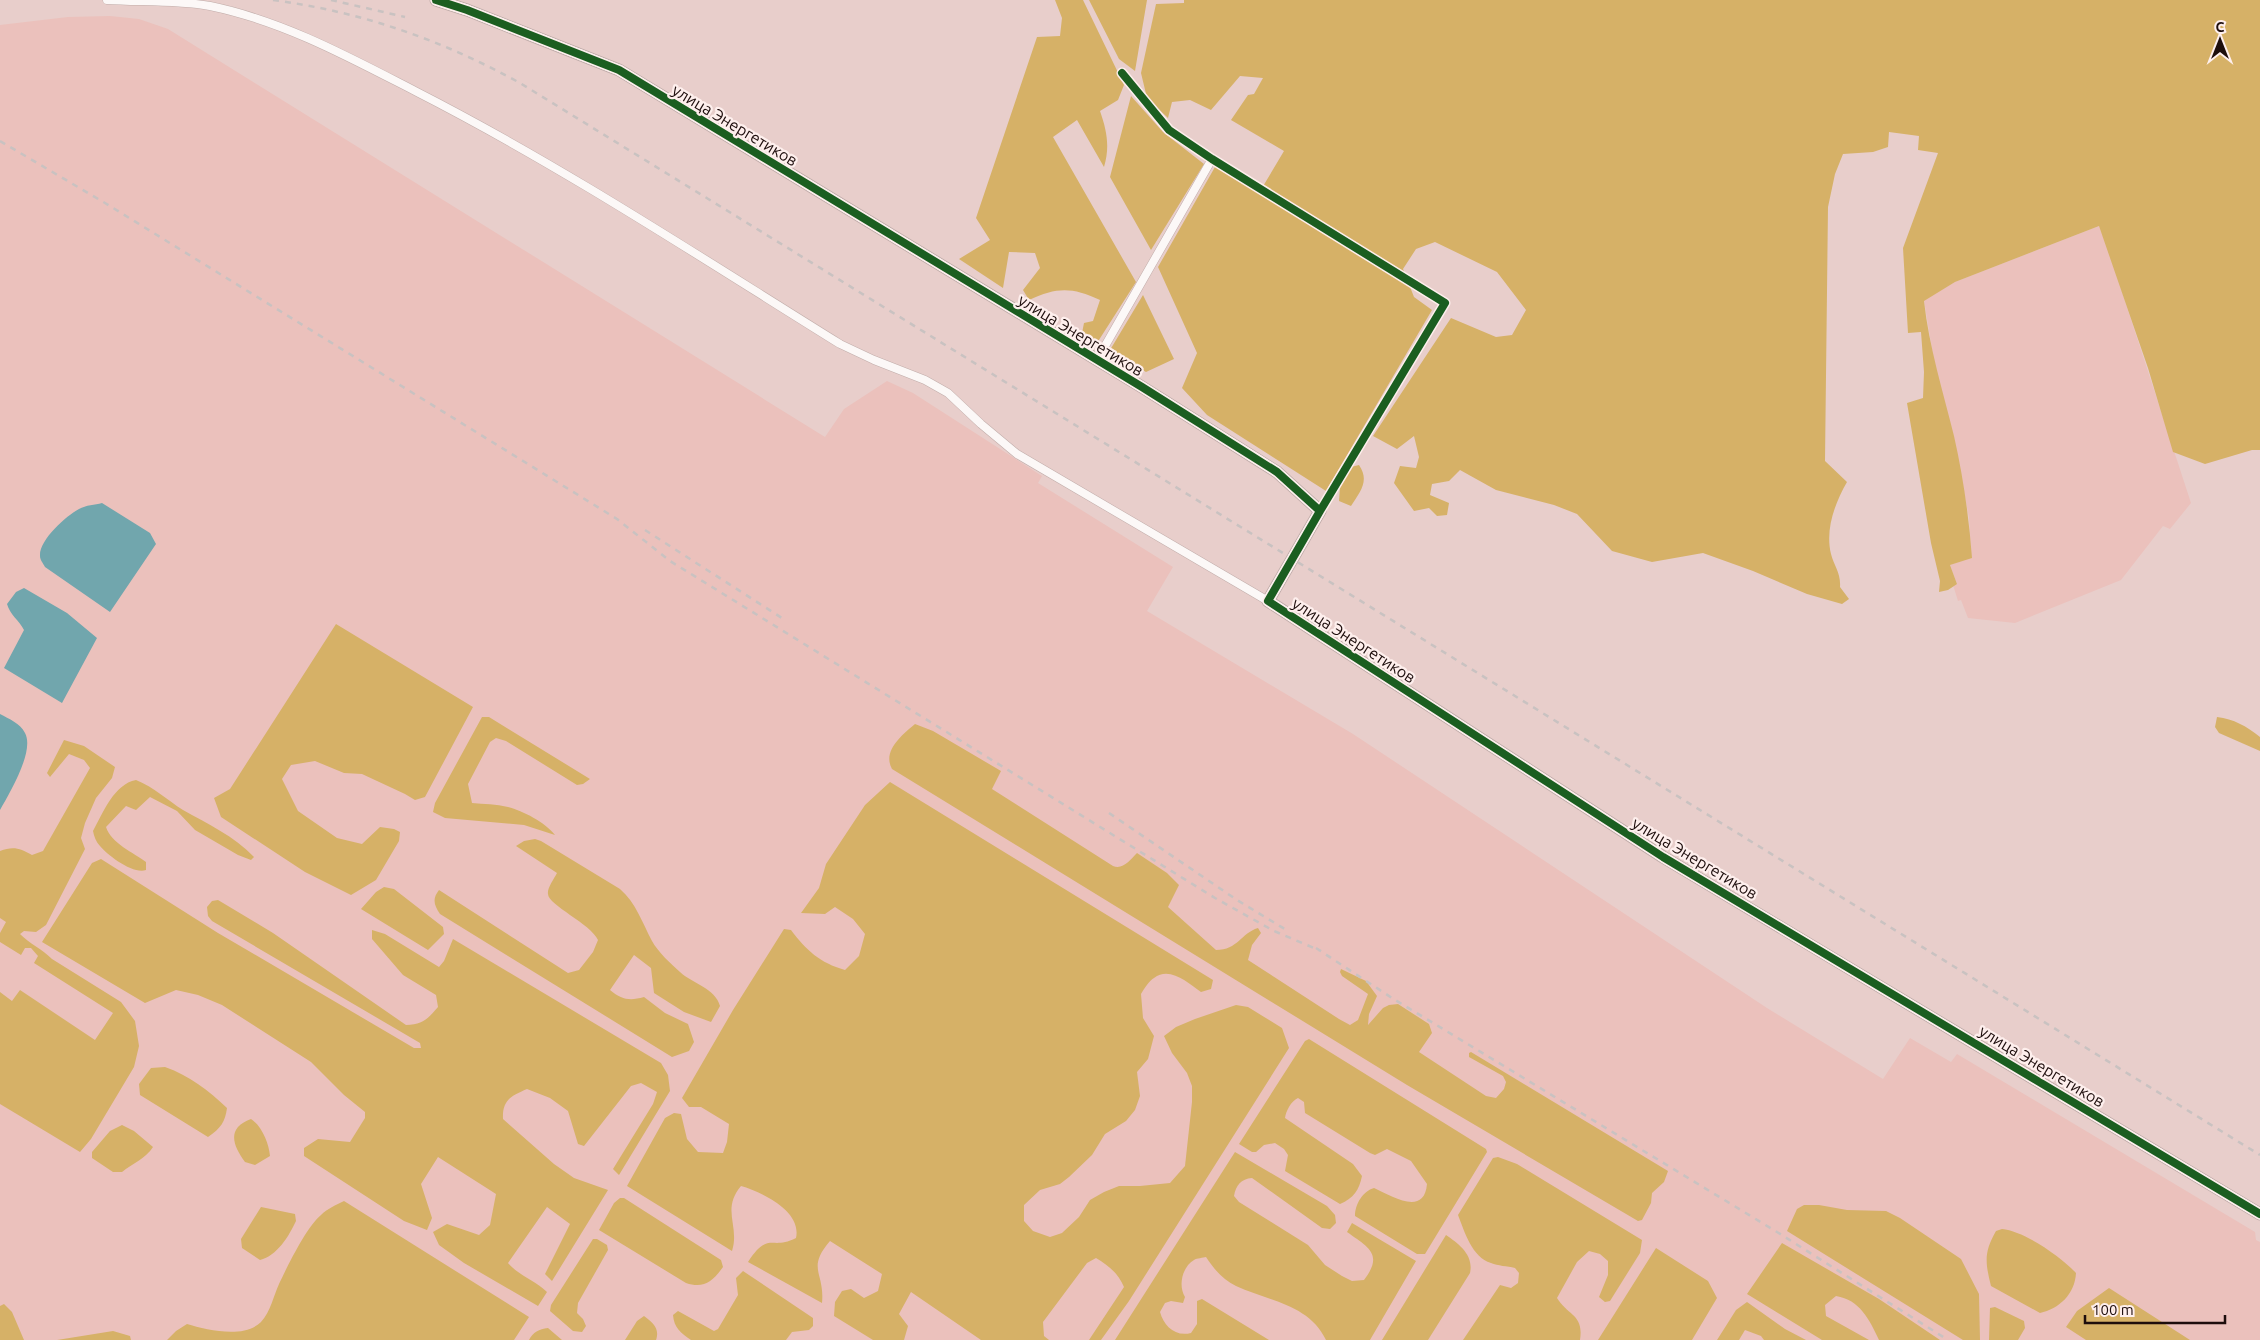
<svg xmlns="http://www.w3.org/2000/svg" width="2260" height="1340" viewBox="0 0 2260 1340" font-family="Ubuntu,sans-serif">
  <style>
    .built { fill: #ebc1bc }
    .forest { fill: #d6b167 }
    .water { fill: #71a6ad }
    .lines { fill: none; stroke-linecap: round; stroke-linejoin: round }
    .street-casing { stroke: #c1adaa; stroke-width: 9 }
    .secondary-casing { stroke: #c1adaa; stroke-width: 13 }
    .street { stroke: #fcf8f7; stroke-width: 8 }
    .secondary { stroke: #fcf8f7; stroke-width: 11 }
    .rail { stroke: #c9c2c1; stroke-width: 2.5; stroke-dasharray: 6 6; stroke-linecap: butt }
    .cycleway-casing { stroke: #feefed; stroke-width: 11 }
    .cycleway { stroke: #1b5e20; stroke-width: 8 }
    .labels { text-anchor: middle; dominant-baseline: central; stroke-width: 4.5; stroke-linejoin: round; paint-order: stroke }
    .street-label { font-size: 16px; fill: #1d0d0c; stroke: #feefed }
  </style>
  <rect width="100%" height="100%" fill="#e8cecb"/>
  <!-- built -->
  <path class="built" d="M110,16L139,19L168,29L825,437L844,409L887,381L913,393L1042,476L1038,483L1173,567L1147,611L1353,734L1767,1008L1883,1079L1910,1038L1951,1062L1957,1054L2255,1232L2256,1240L2260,1242V1340H0V25L68,17Z
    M2099,226L2108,249L2191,503L2170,529L2163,526L2121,580L2015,623L1968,618L1961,600L1958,601L1953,585L1957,584L1950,565L1971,557L1969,518L1954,438L1934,362L1924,300L1955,282Z"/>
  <!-- forest -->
  <path class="forest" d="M1055,0H1083L1124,85L1118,100L1100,111C1107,131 1110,147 1104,167L1077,120L1053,137L1136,282L1097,343L1082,333L1084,323L1093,321L1100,300C1072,287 1057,287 1029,300L1023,290L1040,268L1035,253L1009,252L1003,288L959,259L990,240L976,218L1037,37L1060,36L1062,18Z
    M1089,0H1147L1135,71L1119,59Z
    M1184,0H2260V450H2252L2205,464L2173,452L2148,368L2099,226L1955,282L1924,301C1929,347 1943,391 1954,436C1963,476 1969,517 1972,558L1950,565L1957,584L1948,590L1939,592L1940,581L1931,543L1907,403L1923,398L1924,372L1921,332L1908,333L1903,248L1938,153L1918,150L1919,136L1889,132L1888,147L1873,152L1843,154L1835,174L1828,207L1825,461L1847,482C1835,503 1825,529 1831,554C1834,566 1841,573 1840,587L1849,599L1842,604L1807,594L1753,571L1703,553L1652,562L1612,551L1577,514L1554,505L1496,490L1460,470L1449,481L1432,484L1430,495L1449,503L1447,515L1437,516L1429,508L1414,511L1394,483L1400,466L1416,468L1419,457L1414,436L1397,449L1373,436L1451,318L1496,337L1512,335L1526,310L1497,272L1435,242L1416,249L1403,269L1414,297L1432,310L1326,491L1207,415L1182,388L1197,353L1158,267L1215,167L1259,193L1284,151L1231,120L1248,95L1254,94L1263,78L1240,76L1211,110L1190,100L1172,102L1168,118L1147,98L1141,73L1156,4L1184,3Z
    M1131,96L1163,132L1204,164L1151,250L1110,177Z
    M1143,295L1174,359L1146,372L1110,350Z
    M1359,465C1370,481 1360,492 1351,506L1339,501L1340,487L1351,467Z
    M336,624L473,707L425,797L415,800L405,794L362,774L344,773L315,761L291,765L282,779L298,811L337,838L362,844L380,827L394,829L400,832L399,841L376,880L351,895L305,872L221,817L214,798L230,789Z
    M482,717H489L590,779L583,784L577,785L506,741L496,738L490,742L468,784L472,803C484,804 496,804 508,807C523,811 545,822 555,835L524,825L445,818L433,812L435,803Z
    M2217,717C2234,719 2246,726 2260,737V751L2219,733L2215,727Z
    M915,724L933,731L1001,771L992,789L1113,866C1123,870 1130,860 1137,853L1167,873L1179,885L1168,907L1216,950C1238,950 1241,933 1258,928L1261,933L1252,945L1248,960L1339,1019L1350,1025L1358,1020L1368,994L1342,976L1340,972L1341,969L1366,981L1377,996L1369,1014L1368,1025L1383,1008L1389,1005L1398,1004L1429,1024L1432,1033L1419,1052L1486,1096L1496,1098L1504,1089L1506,1082L1503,1076L1469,1057V1053L1471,1052L1668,1171L1664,1182L1652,1193L1651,1203L1642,1220L1638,1221L1407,1085L892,769C882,751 902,735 915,724Z
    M64,740L84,746L115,767L112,778L96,798L85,823L81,838L85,849L46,925L36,932L24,931L20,934C30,944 42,949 52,959L121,1002L135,1021L139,1046L134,1067L91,1139L80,1152L0,1104V992L12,1001L20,990L95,1040L113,1013L34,963L38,956L31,948H25L21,955L0,942V933L6,922L0,918V851C13,846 20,848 32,855L43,851L90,768L84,760L69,754L50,777L47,773Z
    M136,780C154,787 167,800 183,810C208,824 234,836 254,857L251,860L238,855L195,830L177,811L150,797L136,810L126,806L106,827C111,843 134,853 146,862V870C134,875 107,855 100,846C96,842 94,836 93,831C103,813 114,784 136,780Z
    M890,782L1213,980L1211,989L1201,992C1188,983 1170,966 1154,978C1149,981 1144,989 1141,994L1143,1018L1154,1036L1148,1059L1137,1072L1140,1096L1135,1110L1126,1121L1105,1134L1092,1155L1069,1177L1060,1184L1040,1190L1024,1205V1221L1033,1231L1050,1237L1062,1233L1079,1217L1090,1200L1104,1192L1119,1186H1140L1170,1183L1185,1166L1192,1102V1086L1187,1073L1172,1053L1164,1036L1176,1027L1195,1019L1236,1005L1248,1007L1282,1028L1289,1048L1129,1301L1101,1340H1089L1124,1287C1118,1273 1109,1266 1096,1258L1087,1263L1043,1322L1044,1336L1049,1340H981L911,1292L899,1314L908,1326L904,1340H873L834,1316L835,1302L842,1291L851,1289L864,1298L878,1291L882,1274L830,1241C806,1269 825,1272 822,1303L748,1262C769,1230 771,1251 796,1238C802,1211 762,1192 741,1186C721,1210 740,1226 732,1251L627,1186L665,1118L674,1113L681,1114L687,1139L698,1152L723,1153L727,1142L729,1124L701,1107H689L682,1098L733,1010L784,929L791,930C806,950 820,963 845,970L859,956L865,934L853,919L835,907L825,914L801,913L819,888L826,864L865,805Z
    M535,839L541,841L620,889C636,903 642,922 652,941C658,952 671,964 680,972C693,984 715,988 720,1006L711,1022L684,1012L654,993L651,968L634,955L610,990C622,1000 630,1001 644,997L665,1013L688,1024L694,1042L689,1051L672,1057L440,914C434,905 432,899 439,890L568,973L579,970L593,952L598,940C591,924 548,905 548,894C547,888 554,879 557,873L516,846L524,841Z
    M101,859L218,933L414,1048H421L420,1043L212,921L208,916L207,907L212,901L218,900L273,933L406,1025C423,1024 427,1020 438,1007L436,995L403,975L372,939V930L385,934L439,967L444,961L453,939L661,1063L668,1075L670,1091L619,1175L613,1169L653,1104L657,1092L641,1083L631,1086L584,1146L578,1144L568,1111L550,1098L527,1089C511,1096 502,1100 503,1119L554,1164L574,1178L608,1190L552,1281L545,1274L570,1224L547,1207L508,1263C519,1276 535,1280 547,1292L538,1306L464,1263L439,1245L433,1232L447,1224L479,1235L490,1225L496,1194L438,1157L421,1184L432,1218L427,1230L404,1221L304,1156V1148L318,1139L350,1142L365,1118V1112L344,1095L311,1062L222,1005L198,995L176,990L145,1003L42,942L92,863Z
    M384,887L394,889L443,927L444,934L428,950L361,909L376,892Z
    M1309,1039L1486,1149L1487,1152L1425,1254H1417L1355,1216C1355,1204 1363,1191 1374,1188C1392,1196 1424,1217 1427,1184L1411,1161L1387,1149L1375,1155L1370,1153L1305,1113L1304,1102L1298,1098C1291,1101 1286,1111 1285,1118L1353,1164L1362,1176C1359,1190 1354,1198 1340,1204L1285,1171L1288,1155L1284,1149L1275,1143L1264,1145L1256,1152H1252L1239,1144L1305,1041Z
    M165,1067C190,1076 208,1090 227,1108C225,1122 221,1128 208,1137L140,1095L139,1084L151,1068Z
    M251,1119C262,1126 269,1144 270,1156L255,1165L245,1162C232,1144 227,1128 251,1119Z
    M122,1125L134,1131L153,1147C146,1158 132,1164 122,1172H113L92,1158V1152L110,1131Z
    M1235,1152L1327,1206L1335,1215L1336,1223L1330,1229L1322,1228L1252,1178C1241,1179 1236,1185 1234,1196L1239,1202L1308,1245L1325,1265L1342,1276L1352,1281L1364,1280C1384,1254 1368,1247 1347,1232L1352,1223L1416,1261L1370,1340H1326C1309,1304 1268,1301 1236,1286C1223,1280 1214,1269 1206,1257C1203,1258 1197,1258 1194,1260C1182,1267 1178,1286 1185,1297L1183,1303L1171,1301L1165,1303L1160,1312C1164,1326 1175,1337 1191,1333L1197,1324V1301L1202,1299L1269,1340H1115Z
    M1498,1157L1517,1164L1642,1240L1640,1253L1610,1301L1605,1302L1599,1297L1608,1275V1261L1600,1254L1589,1251L1577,1262L1557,1298C1568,1316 1584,1314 1580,1340H1463L1500,1285L1511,1288L1518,1283L1519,1273L1515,1268C1507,1266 1498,1266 1491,1263C1472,1257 1465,1233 1458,1215L1493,1158Z
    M620,1198H624L721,1260L723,1267C713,1281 704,1289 686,1283L599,1230L614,1203Z
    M344,1201L529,1317L514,1340H167L176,1331L187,1324C207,1330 244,1339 261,1322C271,1311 273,1297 279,1284C287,1267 307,1226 321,1215C327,1209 336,1205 344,1201Z
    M1804,1205H1819L1847,1210L1886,1211L1900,1218L1961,1259L1979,1294L1980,1340H1963L1787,1231L1797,1209Z
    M261,1207L295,1214L296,1221C289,1236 277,1256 260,1260L242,1248L241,1239Z
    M2002,1229C2024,1231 2060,1256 2076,1273C2075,1294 2059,1309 2040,1313L1991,1286C1985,1262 1984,1252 1996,1231Z
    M1446,1235C1459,1244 1474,1255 1470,1273L1428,1340H1382Z
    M593,1239H597L607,1245L608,1250L578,1303L577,1313L583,1319L586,1326L582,1332L573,1331L550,1311L551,1305Z
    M1782,1243L1879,1299L1940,1340H1879C1869,1319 1860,1300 1836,1296L1825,1305L1826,1316L1869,1340H1822L1747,1294Z
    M1656,1248L1708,1281L1717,1298L1692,1340H1598Z
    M743,1271L813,1318V1326L809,1330L792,1332L786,1340H691C681,1333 674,1328 673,1315L678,1311L714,1331L718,1329L738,1295L736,1278Z
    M2109,1288L2190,1340H2086L2066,1327L2077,1311Z
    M1747,1302L1785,1329L1806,1340H1764L1761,1336L1745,1330L1739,1340H1717L1736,1310Z
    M4,1304L12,1312L24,1340H0V1306Z
    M1995,1307L2024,1321L2025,1328L2018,1340H1989L1990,1308Z
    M644,1316C653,1323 660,1328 656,1340H625L637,1321Z
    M548,1328L562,1340H529C533,1332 539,1329 548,1328Z
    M113,1331L130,1336L131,1340H57Z"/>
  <!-- water -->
  <path class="water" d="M102,503L150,533L156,544L110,612L45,567C43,563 40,560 40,556C39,540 66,516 79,509C86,505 95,505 102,503Z
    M24,588L67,613L97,638L62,703L4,668L24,630C19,620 10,615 7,604L16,592Z
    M0,714C9,719 20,723 25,733C35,751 9,794 0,810Z"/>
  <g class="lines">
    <!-- street casing -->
    <g class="street-casing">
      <path id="street" d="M107,0C140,2 177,0 210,6C283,21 349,57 415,91C562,166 700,257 840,344L874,360L925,380L948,393L981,424L1017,454L1268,601
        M1122,73L1169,130L1212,159L1445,303L1320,511
        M1097,360L1212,159"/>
    </g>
    <!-- secondary casing -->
    <g class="secondary-casing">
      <path id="secondary" d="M436,0L467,10L619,70L1142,387L1277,472L1320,511L1268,601L1663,857L2260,1214"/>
    </g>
    <!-- street -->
    <use href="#street" class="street"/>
    <!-- secondary -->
    <use href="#secondary" class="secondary"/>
    <!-- rail -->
    <path class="rail" d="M273,0C362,12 442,40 520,83L2260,1155
      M331,0L405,17
      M0,141L105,203L617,519L670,561L1215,898L1274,931L1321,951
      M645,530L785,620
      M1109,813L1237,900L1288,931
      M1316,948L1392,998L1777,1232L1948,1340"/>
    <!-- cycleway casing -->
    <g class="cycleway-casing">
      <path id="cycleway" d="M436,0L467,10L619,70L1142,387L1277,472L1320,511L1268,601L1663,857L2260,1214
        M1122,73L1169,130L1212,159L1445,303L1320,511"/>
    </g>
    <!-- cycleway -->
    <use href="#cycleway" class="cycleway"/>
  </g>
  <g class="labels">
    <!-- street labels -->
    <g class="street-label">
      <text transform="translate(735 125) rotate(31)">улица Энергетиков</text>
      <text transform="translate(1081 335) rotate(31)">улица Энергетиков</text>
      <text transform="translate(1354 640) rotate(33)">улица Энергетиков</text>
      <text transform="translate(1695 858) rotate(31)">улица Энергетиков</text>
      <text transform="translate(2042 1066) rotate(31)">улица Энергетиков</text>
    </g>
  </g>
  <!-- north arrow -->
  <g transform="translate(2220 40)" stroke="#feefed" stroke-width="4" paint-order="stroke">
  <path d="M0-4L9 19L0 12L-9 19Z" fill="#1d0d0c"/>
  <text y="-8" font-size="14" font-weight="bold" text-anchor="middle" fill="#1d0d0c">С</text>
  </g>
  <!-- scale -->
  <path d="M2085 1315v8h140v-8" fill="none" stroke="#1d0d0c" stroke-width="2.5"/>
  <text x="2092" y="1315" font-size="15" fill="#1d0d0c" stroke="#feefed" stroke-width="4" paint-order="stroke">100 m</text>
</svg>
